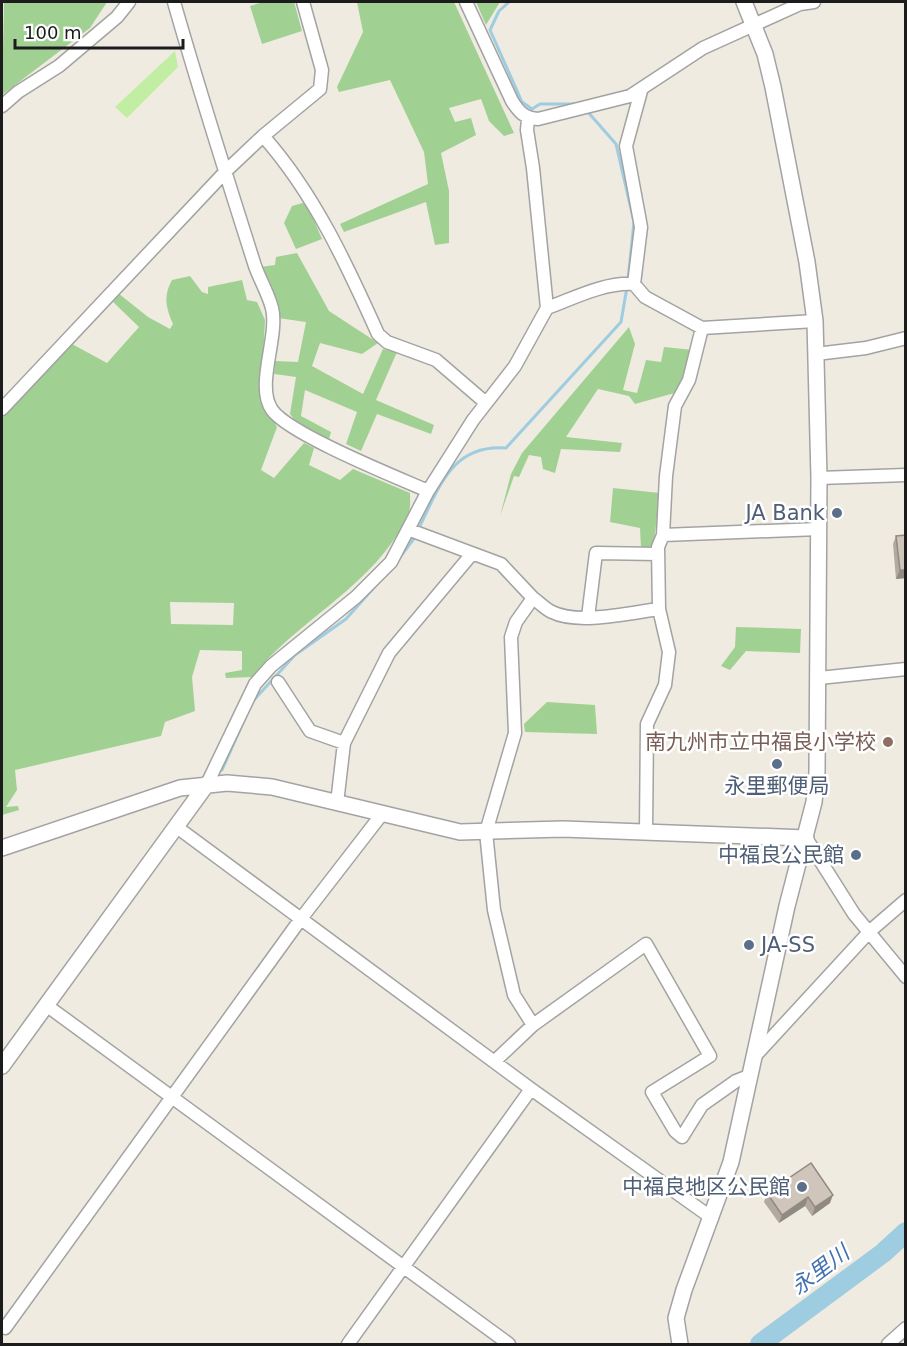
<svg xmlns="http://www.w3.org/2000/svg" width="907" height="1346" viewBox="0 0 907 1346" font-family="'DejaVu Sans','Noto Sans JP',sans-serif">
  <style>
    .grass { fill: #c1eea2 }
    .forest { fill: #a0d192; fill-rule: evenodd }
    .lines { fill: none; stroke-linecap: round; stroke-linejoin: round }
    .stream { stroke: #9ecce0; stroke-width: 3 }
    .river { stroke: #9ecce0; stroke-width: 20 }
    .minor-casing { stroke: #a3a3a3; stroke-width: 15 }
    .tertiary-casing { stroke: #a3a3a3; stroke-width: 18 }
    .minor { stroke: #fff; stroke-width: 12 }
    .tertiary { stroke: #fff; stroke-width: 15 }
    .wall { fill: #b2a9a0 }
    .shaded-wall { fill: #918a82 }
    .building { fill: #cfc5ba; stroke: #918a82; stroke-width: 1.5 }
    .service-dot { fill: #5c6f8a; stroke: #fff; stroke-width: 2 }
    .education-dot { fill: #8d6e63; stroke: #fff; stroke-width: 2 }
    .labels { text-anchor: middle; dominant-baseline: central; stroke-width: 5; stroke-linejoin: round; paint-order: stroke }
    .service-label { font-size: 21px; fill: #4e5e75; stroke: #fff; text-anchor: end }
    .education-label { font-size: 21px; fill: #785e54; stroke: #fff; text-anchor: end }
    .water-label { font-size: 22px; font-style: italic; fill: #4271b3; stroke: #fff }
  </style>
  <rect width="100%" height="100%" fill="#efebe1"/>
  <!-- grass -->
  <path class="grass" d="M175,51L178,67L127,118L115,107Z"/>
  <!-- forest -->
  <path class="forest" d="M4,2H107L90,28L2,95Z
    M263,2H294L302,31L262,44L250,6Z
    M357,2H454L514,133L504,136L489,121L481,99L449,108L455,122L471,118L476,135L441,153L449,191V243L435,245L426,202L344,232L340,224L428,184L424,152L390,80L339,92L337,87L363,32Z
    M476,2H500L486,25Z
    M306,202L322,239L296,249L284,223L292,206Z
    M297,253L329,311L378,343L362,354L320,343L312,366L363,394L383,349L397,352L376,400L434,425L431,434L377,414L361,451L346,444L357,412L305,390L301,416L331,432L329,439L298,425L290,414L296,377L274,374L275,361L298,362L306,322L278,318L260,267L275,265L276,257Z
    M190,276L202,292L208,294V287L242,280L247,300L257,302L265,320L261,399L277,427L261,470L274,478L304,443L314,448L309,465L340,480L353,469L410,493C410,499 411,509 408,515C375,586 299,618 252,677L226,678L225,673L242,670V651L200,650L192,677L195,711L165,722L161,736L15,770L17,790L6,807L18,806L19,810L2,815V418L72,344L107,363L139,327L111,300L118,293L148,317L170,329L173,324C166,308 163,296 172,280ZM170,602L234,603L233,625L171,624Z
    M629,327L635,344L623,390L637,393L646,360L661,362L664,347L693,350L678,392L635,404L629,396L598,389L566,437L622,443L620,452L561,449L555,473L543,469L541,457L529,455L519,477L514,476L500,516L511,474L522,453Z
    M613,488L660,493L653,549L641,548L640,528L610,522Z
    M736,627L801,629L800,653L746,651L730,670L721,666L735,647Z
    M547,702L595,705L597,734L525,732L524,724Z"/>
  <g class="lines">
    <!-- stream -->
    <path class="stream" d="M509,2L499,11L490,30L522,102L532,109L540,104H577
      M587,111L616,144L634,222L628,280
      M418,530C439,488 451,444 506,448L621,322L627,287
      M400,557L416,536
      M253,701L295,655L346,619L378,583
      M222,770L250,707"/>
    <!-- river -->
    <path class="river" d="M760,1344L883,1253L906,1232"/>
    <!-- minor casing -->
    <g class="minor-casing">
      <path id="minor" d="M174,2C199,90 227,178 255,266C260,280 268,293 272,308C279,337 255,385 272,410C289,434 396,477 428,491
        M466,2L512,101C519,112 524,118 538,119L630,96L703,48L800,4L814,2
        M2,106L18,92L59,66L117,17L129,2
        M263,136L320,89L322,70L303,2
        M634,284L641,227L626,146L641,91
        M547,308C574,298 605,282 634,284L645,297L702,328L815,321
        M816,354L866,348L906,338
        M2,409L227,170L263,136C314,193 347,265 378,334L387,342L436,360L486,403
        M819,478L906,475
        M410,530L501,564L533,598L516,622L511,637L515,733L486,832L494,910L514,995L533,1025
        M663,535L666,476L675,406L689,380L702,328
        M533,598C539,602 545,609 552,612C578,625 629,613 659,609
        M588,617L596,553L658,554
        M819,678L906,669
        M278,682L310,731L344,743
        M207,784L255,684L271,666L356,597L391,562L428,491L473,420L515,366L547,308L533,168L527,130L528,119
        M337,803L344,743L389,653L471,555
        M178,828L531,1089L712,1218
        M646,832L647,724L665,685L669,652L659,609L658,547L663,535L819,529
        M806,838L854,914L906,977
        M46,1005L509,1344
        M755,1056L870,931L906,900
        M496,1060L533,1025L646,944L710,1056L652,1092L675,1131L682,1137L702,1105L736,1081L751,1075
        M5,1328L300,920L382,814
        M348,1344L531,1089
        M888,1344L906,1328"/>
    </g>
    <!-- tertiary casing -->
    <g class="tertiary-casing">
      <path id="tertiary" d="M2,848L180,788L227,783L272,787L460,832L563,829L806,838
        M2,1066L207,784
        M680,1344L676,1318L684,1290L731,1162L787,906L814,802L817,772L819,478L815,321L807,262L773,87L765,54L744,2"/>
    </g>
    <!-- minor -->
    <use href="#minor" class="minor"/>
    <!-- tertiary -->
    <use href="#tertiary" class="tertiary"/>
  </g>
  <!-- wall -->
  <path class="wall" d="M896,536L906,578L896,579L893,544Z
    M811,1163L830,1203L812,1216L805,1206L779,1223L764,1202L767,1193Z"/>
  <!-- shaded-wall -->
  <path class="shaded-wall" d="M900,570H906V578L896,579Z
    M833,1195L830,1203L812,1216L815,1207Z
    M808,1197L805,1206L779,1223L782,1215Z"/>
  <!-- building -->
  <path class="building" d="M906,535V570H900L896,536Z
    M811,1163L833,1195L815,1207L808,1197L782,1215L767,1193Z"/>
  <!-- markers -->
  <g class="service-dot">
    <circle cx="837" cy="513" r="6"/>
    <circle cx="777" cy="764" r="6"/>
    <circle cx="856" cy="855" r="6"/>
    <circle cx="749" cy="945" r="6"/>
    <circle cx="802" cy="1187" r="6"/>
  </g>
  <circle class="education-dot" cx="888" cy="742" r="6"/>
  <g class="labels">
    <!-- service labels -->
    <g class="service-label">
      <text x="825" y="513">JA Bank</text>
      <text x="777" y="786" text-anchor="middle">永里郵便局</text>
      <text x="844" y="855">中福良公民館</text>
      <text x="761" y="945" text-anchor="start">JA-SS</text>
      <text x="790" y="1187">中福良地区公民館</text>
    </g>
    <!-- education labels -->
    <g class="education-label">
      <text x="876" y="742">南九州市立中福良小学校</text>
    </g>
    <!-- water labels -->
    <g class="water-label">
      <text transform="translate(820 1270) rotate(-37)">永里川</text>
    </g>
  </g>
  <!-- border -->
  <rect width="907" height="1346" fill="none" stroke="#1c1c1c" stroke-width="6"/>
  <!-- scale -->
  <path d="M15 39v9h168v-9" fill="none" stroke="#1c1c1c" stroke-width="3"/>
  <text x="24" y="39" font-size="18" fill="#1c1c1c" stroke="#ffffff" stroke-width="4.5" paint-order="stroke">100 m</text>
</svg>
